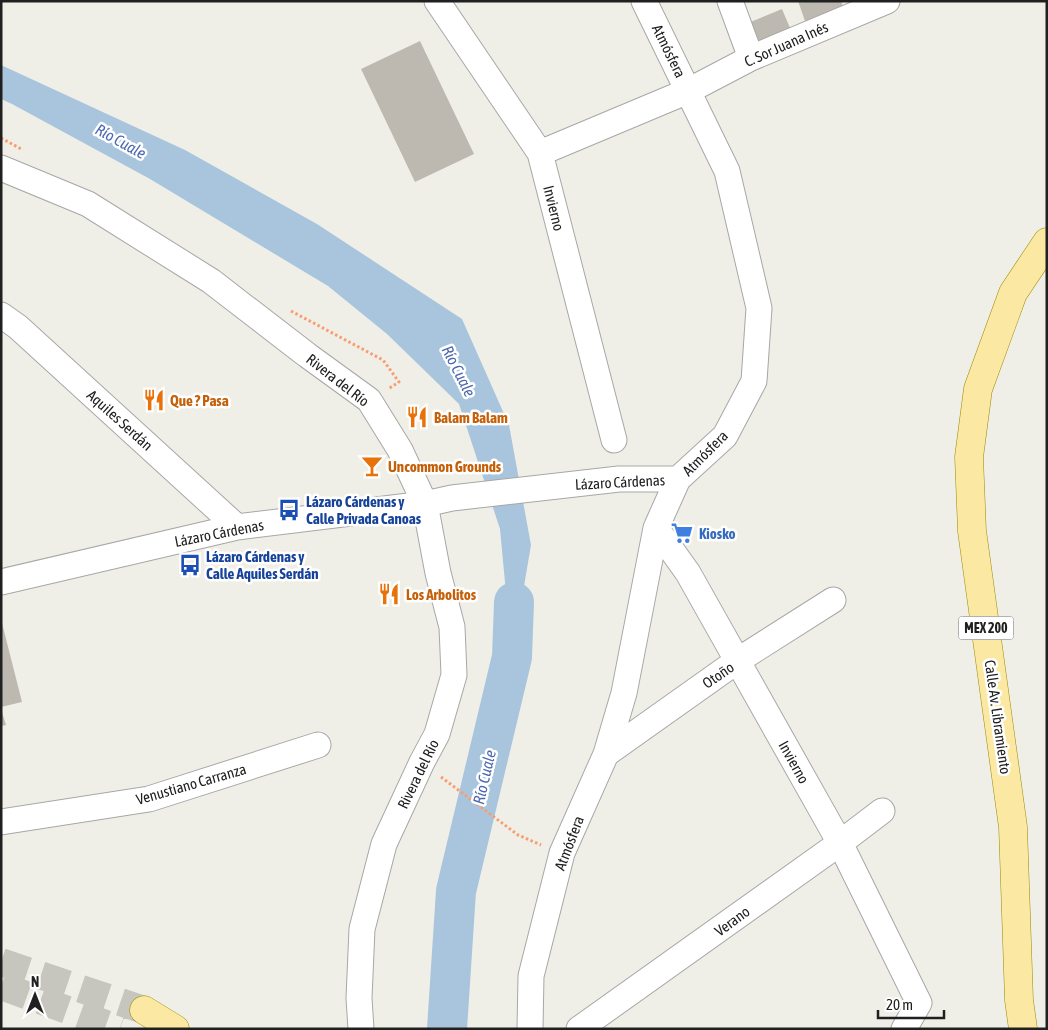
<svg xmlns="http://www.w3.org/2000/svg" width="1048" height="1030" viewBox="0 0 1048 1030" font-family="'Asap Condensed',sans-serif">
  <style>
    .water { fill: #a8c5dd }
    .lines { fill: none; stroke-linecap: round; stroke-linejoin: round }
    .river { stroke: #a8c5dd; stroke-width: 40 }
    .building { fill: #bdb9b0 }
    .primary-tunnel { stroke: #c6c6bf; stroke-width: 28; stroke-dasharray: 28 14; stroke-linecap: butt }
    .minor-casing { stroke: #a7a7a7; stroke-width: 27 }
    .primary-casing { stroke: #9a8a02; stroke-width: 29 }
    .path { stroke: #f89d70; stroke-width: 3; stroke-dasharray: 2.5 2.5; stroke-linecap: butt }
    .minor { stroke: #fff; stroke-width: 25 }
    .primary { stroke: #fbe8a2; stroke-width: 28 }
    .labels { text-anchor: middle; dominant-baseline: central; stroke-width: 5; stroke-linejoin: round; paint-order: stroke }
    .shield { fill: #fff; stroke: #636363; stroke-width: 1 }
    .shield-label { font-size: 14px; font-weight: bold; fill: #202020 }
    .street-label { font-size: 15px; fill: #202020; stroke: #fff }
    .food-label { font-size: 15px; font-weight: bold; fill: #c56008; stroke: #fff; text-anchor: start }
    .transit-label { font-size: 15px; font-weight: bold; fill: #164399; stroke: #fff; text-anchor: start }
    .shop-label { font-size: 15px; font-weight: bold; fill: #366cbe; stroke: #fff; text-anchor: start }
    .water-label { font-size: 16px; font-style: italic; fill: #4d68af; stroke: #fff }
  </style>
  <rect width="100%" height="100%" fill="#f0efe7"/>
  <!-- water -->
  <path class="water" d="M1,65L185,150L317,224L462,319L509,425L531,545L512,657L500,529L459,404L387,334L328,286L150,179L12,104L1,99Z"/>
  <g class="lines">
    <!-- river -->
    <path class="river" d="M447,1029L456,891L512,657L514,602"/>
  </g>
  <!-- building -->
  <path class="building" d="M798,1H841L843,6L805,21Z
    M782,9L790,28L756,42L748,23Z
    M420,41L474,154L415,182L361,69Z
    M2,623L22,702L1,707V624Z
    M1,709L6,725L1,726Z"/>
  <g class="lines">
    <!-- primary-tunnel -->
    <path class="primary-tunnel" d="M1,962L144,1010
      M1,986L120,1029"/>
    <!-- minor casing -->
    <g class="minor-casing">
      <path id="minor" d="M437,1L540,153L614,440
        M730,1L751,58
        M540,153L688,91L751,58L887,1
        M1,168L88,204L211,281L307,355L369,400L400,450L425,504L438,573L452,627L454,675L437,734L422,762L384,844L362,929L359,998L361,1029
        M1,315L18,327L237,527
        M656,528L688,573L840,843L919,1003L904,1029
        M1,582L237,527L425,504L452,498L619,479H678
        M606,754L737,661L833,600
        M1,822L149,799L318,745
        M530,1029L531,976L562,853L606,754L624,693L656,528L678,479L725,436L754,381L759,308L727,171L644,1
        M579,1029L840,843L882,811"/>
    </g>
    <!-- primary casing -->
    <g class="primary-casing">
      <path id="primary" d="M144,1010L175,1029
        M1023,1029L1019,1000L1013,827L972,531L969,457L978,389L1013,293L1047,242"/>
    </g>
    <!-- path -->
    <path class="path" d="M1,138L23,150
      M291,311L383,360L399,382L388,389
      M441,777L518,835L541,845"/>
    <!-- minor -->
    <use href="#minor" class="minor"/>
    <!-- primary -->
    <use href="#primary" class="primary"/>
  </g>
  <!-- icons -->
  <defs>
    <g id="restaurant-bare" transform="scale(1.725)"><path d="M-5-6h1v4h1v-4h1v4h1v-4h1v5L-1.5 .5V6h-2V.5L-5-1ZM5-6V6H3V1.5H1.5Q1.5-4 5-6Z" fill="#e8710a" stroke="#fff" stroke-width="2.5" paint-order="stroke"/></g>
    <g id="bar-bare" transform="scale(1.725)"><path d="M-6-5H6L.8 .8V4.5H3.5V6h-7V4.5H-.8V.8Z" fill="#e8710a" stroke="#fff" stroke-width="2.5" paint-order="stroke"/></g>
    <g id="bus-bare" transform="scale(1.725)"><path d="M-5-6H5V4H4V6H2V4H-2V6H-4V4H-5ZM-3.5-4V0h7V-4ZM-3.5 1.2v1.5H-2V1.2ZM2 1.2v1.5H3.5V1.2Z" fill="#1a4fb4" stroke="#fff" stroke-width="2.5" paint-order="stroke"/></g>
    <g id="supermarket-bare" transform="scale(1.725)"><path d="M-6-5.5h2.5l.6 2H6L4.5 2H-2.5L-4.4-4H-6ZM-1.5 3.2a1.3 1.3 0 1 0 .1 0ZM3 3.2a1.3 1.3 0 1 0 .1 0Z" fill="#3f7fe0" stroke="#fff" stroke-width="2.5" paint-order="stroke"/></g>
  </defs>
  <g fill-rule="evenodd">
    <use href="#restaurant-bare" x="154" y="400"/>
    <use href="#restaurant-bare" x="417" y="417"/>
    <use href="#bar-bare" x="372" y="466"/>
    <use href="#bus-bare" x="289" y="510"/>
    <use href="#supermarket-bare" x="682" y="533"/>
    <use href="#bus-bare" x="190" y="565"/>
    <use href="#restaurant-bare" x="389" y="594"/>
  </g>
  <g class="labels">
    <!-- shield labels -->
    <rect class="shield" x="958.5" y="616.5" width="55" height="23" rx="4"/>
    <g class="shield-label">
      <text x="986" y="628">MEX 200</text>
    </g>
    <!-- street labels -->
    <g class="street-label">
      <text transform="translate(786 44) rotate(-24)">C. Sor Juana Inés</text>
      <text transform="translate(669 51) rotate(64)">Atmósfera</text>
      <text transform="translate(554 208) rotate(76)">Invierno</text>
      <text transform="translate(338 380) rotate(38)">Rivera del Río</text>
      <text transform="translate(120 420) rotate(42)">Aquiles Serdán</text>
      <text transform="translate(705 453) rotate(-45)">Atmósfera</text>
      <text transform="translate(620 482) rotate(-3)">Lázaro Cárdenas</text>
      <text transform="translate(219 533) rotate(-11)">Lázaro Cárdenas</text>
      <text transform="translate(718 675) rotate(-35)">Otoño</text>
      <text transform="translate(998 717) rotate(82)">Calle Av. Libramiento</text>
      <text transform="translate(794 762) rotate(61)">Invierno</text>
      <text transform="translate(418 774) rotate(-64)">Rivera del Río</text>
      <text transform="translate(191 784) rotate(-16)">Venustiano Carranza</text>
      <text transform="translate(569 843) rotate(-69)">Atmósfera</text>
      <text transform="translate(732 921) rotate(-36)">Verano</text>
    </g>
    <!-- food labels -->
    <g class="food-label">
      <text x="170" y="400">Que ? Pasa</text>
      <text x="434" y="417">Balam Balam</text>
      <text x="388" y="466">Uncommon Grounds</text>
      <text x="406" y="594">Los Arbolitos</text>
    </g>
    <!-- transit labels -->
    <g class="transit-label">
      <text x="306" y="501">Lázaro Cárdenas y<tspan x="306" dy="17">Calle Privada Canoas</tspan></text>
      <text x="206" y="556">Lázaro Cárdenas y<tspan x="206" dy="17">Calle Aquiles Serdán</tspan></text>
    </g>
    <!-- shop labels -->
    <g class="shop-label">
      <text x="699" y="533">Kiosko</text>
    </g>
    <!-- water labels -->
    <g class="water-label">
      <text transform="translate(121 141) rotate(29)">Río Cuale</text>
      <text transform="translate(459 371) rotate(63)">Río Cuale</text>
      <text transform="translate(484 777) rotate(-77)">Río Cuale</text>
    </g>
  </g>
  <!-- border -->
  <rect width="1048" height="1030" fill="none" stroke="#202020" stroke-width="5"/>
  <!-- north arrow -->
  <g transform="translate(35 995)" stroke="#ffffff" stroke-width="4" paint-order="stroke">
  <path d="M0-4L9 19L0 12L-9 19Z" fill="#202020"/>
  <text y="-8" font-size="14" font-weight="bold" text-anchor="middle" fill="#202020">N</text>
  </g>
  <!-- scale -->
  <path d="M878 1010v8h66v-8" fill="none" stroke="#202020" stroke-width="2.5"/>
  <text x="886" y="1010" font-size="15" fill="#202020" stroke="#ffffff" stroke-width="4" paint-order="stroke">20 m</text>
</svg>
